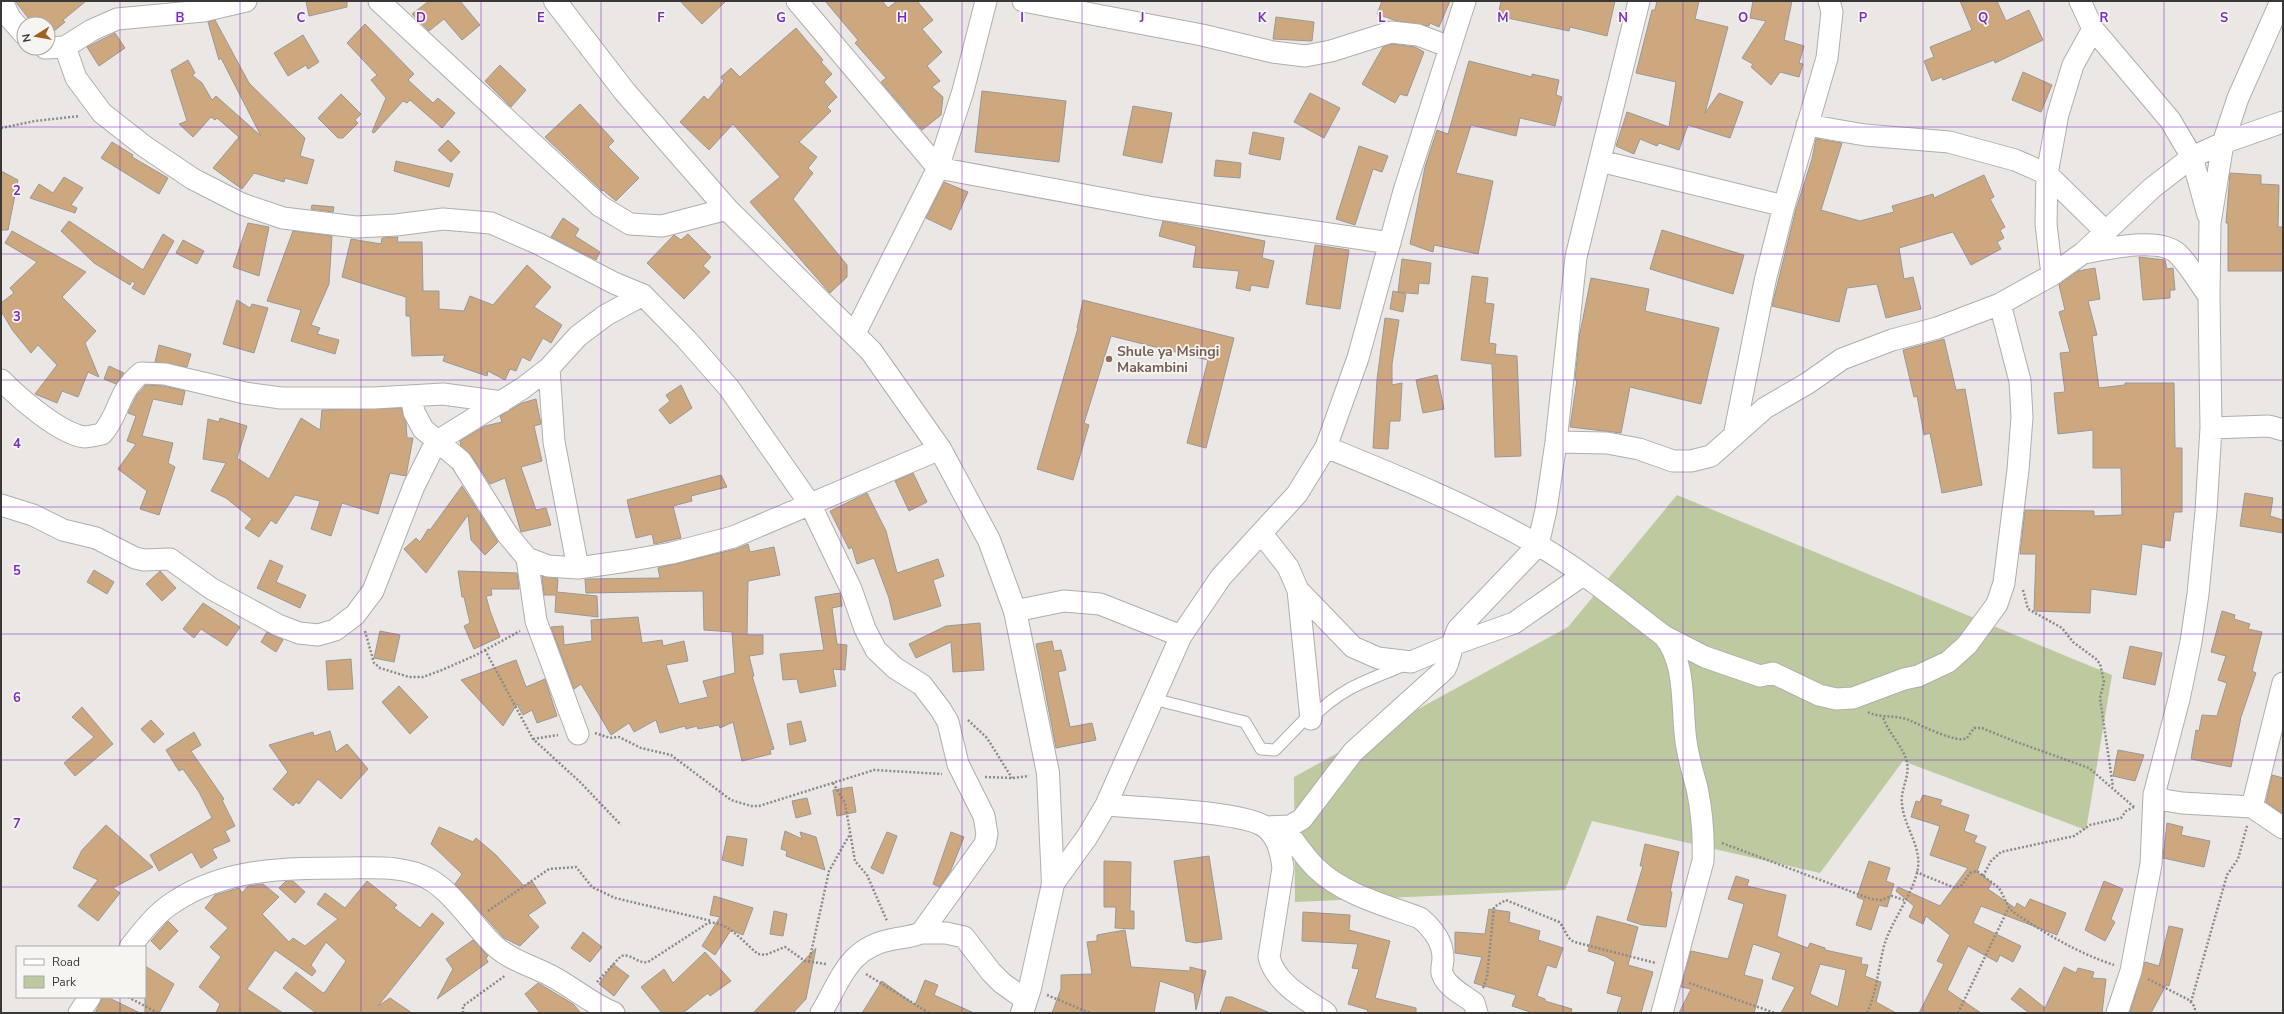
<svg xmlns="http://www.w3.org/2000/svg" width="2284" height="1014" viewBox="0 0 2284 1014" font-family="'Nunito Sans',sans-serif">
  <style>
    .green { fill: #bdc99f }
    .building { fill: #cda87e; stroke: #9a9895; fill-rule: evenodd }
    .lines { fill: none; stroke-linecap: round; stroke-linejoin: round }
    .service-casing { stroke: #b0aeab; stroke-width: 13 }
    .minor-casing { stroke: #b0aeab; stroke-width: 23 }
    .tertiary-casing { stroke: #b0aeab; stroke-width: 24 }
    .path { stroke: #8c8a89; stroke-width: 2.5; stroke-dasharray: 2 2; stroke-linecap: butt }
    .service { stroke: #fff; stroke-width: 11 }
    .minor { stroke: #fff; stroke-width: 21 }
    .tertiary { stroke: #fff; stroke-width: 22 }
    .grid { fill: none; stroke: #7b2cbf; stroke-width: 1; stroke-opacity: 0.55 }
    .education-dot { fill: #8d6e63; stroke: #f7f5f2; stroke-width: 1.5 }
    .labels { text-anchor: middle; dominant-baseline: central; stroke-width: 3.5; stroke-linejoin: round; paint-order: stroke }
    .education-label { font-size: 14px; font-weight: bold; fill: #785e54; stroke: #f7f5f2; text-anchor: start }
    .grid-label { font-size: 13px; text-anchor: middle; font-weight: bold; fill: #7b2cbf; stroke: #f7f5f2; stroke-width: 3.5; stroke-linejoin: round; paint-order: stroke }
  </style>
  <rect width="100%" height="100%" fill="#eae7e5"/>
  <!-- green -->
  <path class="green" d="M1677,495L2112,675L2086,830L1903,761L1820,873L1592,821L1565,890L1295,902L1294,777L1568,627Z"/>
  <!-- building -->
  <path class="building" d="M15,1H86L63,20L65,22L48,36V24H33Z
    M306,1H347V7L309,16Z
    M429,1H460L480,25L462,40L444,19L429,31L412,14Z
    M680,1H726L702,24Z
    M825,1H882L888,8L897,1H917L933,20L922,29L942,52L927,66L940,81L932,87L943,97L941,115L922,130L881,82L886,78L855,43L858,40Z
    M1382,1H1450L1439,27L1430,23L1429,26L1397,21L1377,14Z
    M1501,1H1615L1607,36L1570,27L1569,31L1498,16Z
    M1657,1H1699L1695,19L1728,27L1705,113L1719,93L1743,102L1730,138L1688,125L1679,150L1659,143L1657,146L1640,139L1634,154L1616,146L1627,112L1669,127L1676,82L1636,73L1652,10H1655Z
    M1753,1H1792L1784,40L1804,46L1799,63L1803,64L1799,77L1780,72L1771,85L1751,67L1753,64L1742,58L1766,21L1750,18Z
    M1960,1H1997L2006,21L2029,10L2043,40L1995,63L1994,60L1943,80L1942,77L1932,81L1924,61L1934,57L1930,47L1972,30Z
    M1276,17L1314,22L1312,41L1273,39Z
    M215,20L249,83L305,138L300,156L314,160L307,184L285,178L284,182L254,173L242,189L213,168L239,137L217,118L215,120L211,117L193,137L179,124L187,121L171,70L188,60L195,73L192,75L202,83L212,100L216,96L261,136L221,58L219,60L208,22Z
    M365,24L414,74L408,80L433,103L438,98L455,113L442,128L410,100L407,103L403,101L374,133L372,132L386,98L371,80L377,75L347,43Z
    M796,28L823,60L821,62L832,74L824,82L837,97L827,107L831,111L799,142L817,157L808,168L813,173L793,199L847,265V277L830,293L750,202L780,177L757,151L733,124L709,150L680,122L704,96L708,100L724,81L721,77L731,68L740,77Z
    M115,33L125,48L99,66L87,47Z
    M303,35L319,62L308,69L306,65L288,76L274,53Z
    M1392,44L1415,47L1424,52L1407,96L1400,94L1395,103L1362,84L1383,47Z
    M1469,61L1532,77V74L1559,80L1556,95L1562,97L1555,126L1520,118L1516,136L1471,125L1456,173L1493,181L1478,254L1434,245L1433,252L1410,244L1425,167L1437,130L1448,134Z
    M500,65L526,90L511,107L485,81Z
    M2023,72L2052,85L2041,112L2012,100Z
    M982,91L1066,101L1059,162L975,152Z
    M1310,93L1340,108L1324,138L1294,122Z
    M341,94L361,114L355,120L358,123L343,138H338L318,118Z
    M580,104L614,141L608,147L639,178L616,201L603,190L602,191L545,137Z
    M1133,106L1172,113L1162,163L1123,155Z
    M1253,132L1284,138L1280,160L1249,154Z
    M1816,139L1842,143L1821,210L1860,221L1894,212L1892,206L1933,194L1934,198L1984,175L1994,197L1990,199L2005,227L2000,230L2004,238L1997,242L2001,249L1971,265L1953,232L1899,248L1904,279L1913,277L1921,309L1886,318L1877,284L1847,288L1839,322L1772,306L1796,209L1812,159Z
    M448,140L460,152L451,162L438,150Z
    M112,142L133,155L132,157L168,178L159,194L101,158Z
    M1359,146L1388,156L1382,172L1373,169L1355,225L1336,219Z
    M1216,160L1241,163L1240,178L1214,176Z
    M396,161L453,174L449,187L394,171Z
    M1,171L18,180L8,230H1Z
    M2230,173L2261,175V184L2279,185L2278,227H2283V271H2228V223H2226Z
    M64,177L83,188L71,205L77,208L75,213L30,198L39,184L53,193Z
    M944,182L968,192L951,230L926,218Z
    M312,205L334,207L333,212L311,209Z
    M563,218L579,229L575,236L600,252L596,260L551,237Z
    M69,221L143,270L163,234L174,241L144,295L132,288L135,283L132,281L130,285L94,263L61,231Z
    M1163,221L1265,241L1262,258L1274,261L1268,288L1251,285L1250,291L1236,288L1239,271L1193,267L1196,246L1159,236Z
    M248,223L269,227L259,276L233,267Z
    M1662,230L1744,255L1733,294L1650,269Z
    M12,231L86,272L62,297L96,331L85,343L99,377L88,372L78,397L62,391L57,403L35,394L57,365L38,345L31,353L13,331L1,311V303L14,293L10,288L37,262L5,243Z
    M293,231L332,236L329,284L311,325L320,328L317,334L339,340L335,354L291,341L301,310L267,301Z
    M688,234L711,257L703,266L710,272L684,299L647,263L674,235L681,240Z
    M398,237L397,242H422L423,291H439V309L464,311L470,296L493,305L527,265L551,287L534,307L562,325L551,343L543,338L530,361L522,357L516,371L510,369L505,380L488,371L487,376L443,361L445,355L412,356L410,316H406V297L342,277L351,239L381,244L382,238Z
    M183,240L204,251L197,264L176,253Z
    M1315,245L1349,250L1340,309L1306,304Z
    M2139,257L2165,260L2167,269L2173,268L2175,290H2170V298L2143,300Z
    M1402,259L1431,263L1429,284L1419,283L1418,294L1398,292Z
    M2095,268L2100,299L2088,301L2097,335L2092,336L2099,388L2125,385V383H2174L2175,448H2182V512H2174L2170,541L2165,540L2164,548L2142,544L2136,595L2091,589L2090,613L2034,611L2036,554H2020L2025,510L2094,511V516L2122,515L2121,468H2093V430L2058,434L2054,393L2065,392L2060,353L2070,352L2059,312L2065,310L2059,285L2078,271Z
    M1472,276L1488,278L1485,303L1494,304L1489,343L1496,344L1495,354L1517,356L1521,456L1495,457L1492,364L1461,360Z
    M1591,278L1649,289L1645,311L1719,328L1701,404L1630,387L1621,433L1570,427L1577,380H1575L1579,338Z
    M1393,291L1406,294L1403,312L1390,309Z
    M237,300L250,308L252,304L268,308L254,353L223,344Z
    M1083,300L1234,338L1206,448L1187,443L1208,360L1111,336L1084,423L1089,425L1073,480L1037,469L1078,328H1077Z
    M1385,318L1399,320L1392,364V385L1402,383L1400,421H1390L1388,449L1373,448L1377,380Z
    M1944,339L1956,390L1965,389L1982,485L1942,493L1930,433L1924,435L1917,396L1914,397L1903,350Z
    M159,345L191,354L187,367L155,362Z
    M109,366L124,373L116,384L104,379Z
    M1437,375L1444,409L1423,413L1416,380Z
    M146,385L163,386L185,391L182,405L153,399L142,436L173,443L168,463L175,467L159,515L140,509L147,491L118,469L136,444L127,441L136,416L128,413L137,395Z
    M681,385L692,408L670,424L659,410L670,401L666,395Z
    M536,399L541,424L534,426L542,461L521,467L536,510L546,508L551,525L521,532L505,478L490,484L471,455L461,446L460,441L485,426L502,422L500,416L522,403Z
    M401,408L406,423L407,438H413L406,476L390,473L378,514L342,503L331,536L311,529L320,501L295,495L276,524L271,520L259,537L245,528L252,519L226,498L211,491L226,463L203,459L208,419L219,422L220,418L247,426L237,458L269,479L301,418L320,430L322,410Z
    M913,473L927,502L909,511L895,481Z
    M721,475L727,487L691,496L692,501L673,506L681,538L654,544L652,534L636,538L627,500Z
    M462,486L498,542L485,555L471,540L468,515L426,573L404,549L416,538L420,542L428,529L430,530Z
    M867,493L886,531L897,573L938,559L944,576L933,580L941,606L894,620L889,598L874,558L857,564L852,547L849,549L830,511Z
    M2245,493L2273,498L2270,516L2283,520V533L2240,526Z
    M748,544L750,552L774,547L780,575L748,581L747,635H763V654L749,656L754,676H752L774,749L770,750L771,754L742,761L733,722L720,728L719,725L698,729L697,726L686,729L685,726L660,733L656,720L634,732L629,723L611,735L581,684L574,689L551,627L563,626L564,645L592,641L591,620L638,617L642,643L662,640L663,646L684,641L688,661L666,665L679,704L708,697L703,681L735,673L732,632L704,630L703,591L586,593L585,579L660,578L658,568L736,549Z
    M270,560L283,566L276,582L306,595L300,608L257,588Z
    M94,570L114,582L107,594L87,582Z
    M160,571L176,588L162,601L146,584Z
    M458,571L517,573L519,589H491L492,595L486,596L490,611L500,637L474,649L464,626L470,623L464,597H462Z
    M542,576L558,579L557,592L597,596L598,617L555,612L556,595H544Z
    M840,593L842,606L832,608L837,644L847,645L845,670L833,669L836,686L800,693L797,679L783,680L780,654L824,650L815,597Z
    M203,603L240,627L227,646L201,629L194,638L183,629Z
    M2222,611L2235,615L2234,619L2250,624L2248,629L2262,632L2252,671L2256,673L2241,717L2231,767L2191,759L2196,730L2199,731L2202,715L2217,716L2227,683L2218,680L2226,656L2211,652Z
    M980,623L984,670L953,672L951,642L916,658L909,644L946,626Z
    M380,631L400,635L394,662L374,658Z
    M267,632L283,640L276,652L261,642Z
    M1052,641L1054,651L1061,650L1066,670L1058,672L1070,727L1092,723L1096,740L1056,748L1036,644Z
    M2130,646L2162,653L2155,685L2123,678Z
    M351,659L353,689L328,690L326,661Z
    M516,660L526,687L545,679L557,716L537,723L532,710L523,715L517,704L503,726L461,680Z
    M399,686L428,717L410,734L382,702Z
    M82,707L113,744L75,776L64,763L94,737L72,717Z
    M151,720L164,734L154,743L141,729Z
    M801,721L806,741L790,745L787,724Z
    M330,731L336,752L347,744L368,769L341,799L318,779L299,804L296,802L293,806L273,789L288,772L269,745L313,732L314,736Z
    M194,732L201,745L191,751L224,799L222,800L235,826L225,831L230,841L212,849L217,858L201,868L192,852L159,871L150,855L212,818L199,792L183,769L179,771L166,750Z
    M2118,750L2144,755L2135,781L2113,776Z
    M2272,775L2283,778V814L2266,802Z
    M852,787L856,812L837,816L833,790Z
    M1923,795L1942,800L1940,805L1969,815L1964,831L1977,836L1974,842L1986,847L1977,871L1974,870L1992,883L1988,889L2015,908L2017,903L2025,908L2030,899L2066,913L2057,935L1981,906L1973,923L2021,946L2013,962L2000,955L1997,962L1968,946L1947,990L1981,1013H1919L1944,964L1937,961L1950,935L1926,916L1923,924L1909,917L1914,906L1896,891L1898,887L1940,906L1968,868L1930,855L1940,826L1911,817L1916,801L1920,802Z
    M807,798L811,814L796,818L792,801Z
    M2167,823L2183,827L2181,835L2210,841L2204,867L2163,858Z
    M106,825L153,867L113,888L120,893L98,921L78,906L98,880L73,868L82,850Z
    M439,827L473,842L476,838L496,855L524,886L532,881L546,903L528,915L539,927L520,946L504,938L455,884L462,874L431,844Z
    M785,831L802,839L800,832L816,837L825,870L786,856L787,851L781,849Z
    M887,832L897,836L883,874L871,868Z
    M951,832L964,837L951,870L940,887L933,884Z
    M727,836L747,839L743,866L722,860Z
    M1645,844L1679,852L1670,892H1672L1666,927L1642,925L1627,920L1643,866H1640Z
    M1209,856L1222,939L1196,943L1186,941L1174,861Z
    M1104,861L1131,862L1130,911H1134V929L1115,928L1116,907H1104Z
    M1869,861L1890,868L1886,881L1894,884L1887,907L1879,905L1871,930L1856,925L1864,900L1857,897Z
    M1736,876L1749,880L1747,886L1786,895L1777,936L1781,938L1808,948L1810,943L1825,948V950L1862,958L1861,964L1868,965L1865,976L1881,982L1876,1002L1896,1013H1781L1795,987L1772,979L1781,953L1753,944L1744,975L1763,980L1754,1013H1679L1691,989L1681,987L1691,951L1728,959L1744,904L1728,899ZM1820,964L1846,970L1838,1007L1810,994Z
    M286,881H293L305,892L295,903L279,888Z
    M367,881L397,905L394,908L420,928L432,913L444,923L378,1006L390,998L412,1013H316L283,988L296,972L323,993L325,992L346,961L326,942L311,965L316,971L312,976L275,950L247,989L283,1013H216L220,1004L199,987L221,957L210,947L228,928L205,908L215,895L239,888L242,893L248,886L263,884L279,897L262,914L289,942L293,938L305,946L338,919L317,904L325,893L345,908Z
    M2104,881L2123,889L2111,919L2115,922L2105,941L2085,930Z
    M714,896L753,908L743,935L731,930L715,955L702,946L720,917L710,915Z
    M1489,909L1510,912L1509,922L1540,931L1538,940L1563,948L1556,968L1547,965L1537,996L1545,999V1001L1572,1009L1571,1013H1533L1512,1006L1516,995L1474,983L1482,957L1455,953V932L1485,934Z
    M774,911L787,914L783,936L770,934Z
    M1303,912L1350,915L1349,930L1390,941L1375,998L1416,1008V1013H1367L1368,1010L1348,1004L1359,969L1352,968L1358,944L1302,941Z
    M1597,916L1638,927L1628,965L1653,972L1641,1013H1617L1622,997L1607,993L1615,962L1605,956L1588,951Z
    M168,921L178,931L160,950L151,941Z
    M2169,926L2183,929L2169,986L2166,985L2151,1013H2130L2145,962L2159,966Z
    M1125,930L1131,967L1190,971V967L1206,971L1196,1010L1194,993L1160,981L1154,1013H1052L1061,989V975L1092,974L1087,942L1097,941V935Z
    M583,932L602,947L590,962L571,948Z
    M473,940L488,956L486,958L488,962L437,999L453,969L446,959Z
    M816,948L806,999L793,1013H753Z
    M705,952L731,981L710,996L708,993L683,1013H662L641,987L664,969L673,983Z
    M613,964L629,976L614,996L599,984Z
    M145,966L174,984L159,1013H145Z
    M2064,967L2076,973L2078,968L2094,972L2092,978L2106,979L2102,1013H2029L2011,999L2020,988L2045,1008Z
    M925,980L938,985L934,995L974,1013H862L882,981L915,1005Z
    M538,983L573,1004L581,1013H540L525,994Z
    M103,997H107L140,1013H95Z
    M1226,997H1232L1270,1013H1220Z"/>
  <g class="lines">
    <!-- service casing -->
    <g class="service-casing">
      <path id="service" d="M1153,699L1245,722L1261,749L1275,750L1309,715L1311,719C1342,687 1366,681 1405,665"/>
    </g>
    <!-- minor casing -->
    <g class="minor-casing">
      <path id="minor" d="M2,1L10,18L24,34
        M379,1L600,206L630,224L662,226L727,209
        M797,1L938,168L1154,208L1390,243
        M1023,1L1202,35L1273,52L1305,56L1331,51L1391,32L1418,35L1450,47
        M2080,1L2093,29L2170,120L2192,157L2208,215
        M65,47L76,78L102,113L144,146L193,179L242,204L283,218L356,227L396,225L443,219L491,223L539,244L614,283L643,295L686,339L729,388L810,504L851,589L865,629L876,650L895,668L922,685L941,710L948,722L958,764L984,816L987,834L985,844L921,933C911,937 904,937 894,939C848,947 842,978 821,1013
        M45,48L65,47L92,30L117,19L203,11L246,1
        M1807,125L1865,135L1949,142L2015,160L2047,174L2105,231
        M1600,161L1784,206
        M2083,253C2107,249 2160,236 2178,254C2190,266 2199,283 2209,296
        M2052,275L2046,224L2047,174L2058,114L2073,65L2093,29
        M855,333L938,168L963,91L986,1
        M549,368L554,442L578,568
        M1,380C19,398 59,433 84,437C90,437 97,435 102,434C121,412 116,394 141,373L165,374L245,393L281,398H374L443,394L502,402
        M411,396L414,412L423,429L461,461L507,534L527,558L548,566L578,568L627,561L672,553L733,537L940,449
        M2211,428L2269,426L2283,430
        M1734,436L1765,281L1784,206L1827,58L1832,12L1829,1
        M1556,442L1607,443L1639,449L1673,461H1691L1711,456L1765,408L1808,383L1842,359L1892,340L1937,328L2000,304L2052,275L2083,253L2152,188L2192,157L2223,143L2283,122
        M1326,447C1397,476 1473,507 1538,545C1583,571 1623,605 1664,636C1687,664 1681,706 1686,741C1688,757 1693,773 1697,788C1702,812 1704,837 1703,861L1662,1013
        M1,505L33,515L63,530L96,538L135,558L144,560L170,559L212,589L278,625L299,633L318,635L335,630L355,615L373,591L414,486L436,442L523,388L549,368L578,336L606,315L643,295
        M1262,534L1288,567L1298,590L1311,719
        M527,558L536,621L578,734
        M1298,590L1353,647L1378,658L1411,662L1452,645L1514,623L1583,575
        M1015,611L1064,601L1100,604L1181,636
        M1664,636L1705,657L1760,676L1773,673L1819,695L1836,699L1853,698L1904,679L1918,676L1948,662L1967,645L1997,604L2004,583L2018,470L2022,417L2020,381L2000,304
        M2154,795L2164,800L2182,803L2252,807L2283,828
        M1106,805C1138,808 1244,811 1265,827C1278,837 1281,853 1283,868L1269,957C1275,983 1305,999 1326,1013
        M2252,807L2283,683
        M1265,827L1290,826L1302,819L1353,752L1445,669C1452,657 1451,642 1458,629L1538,545L1546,510L1556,442L1576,257L1639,1
        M1284,827C1294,841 1304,856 1316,868C1344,895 1385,905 1420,918C1432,928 1443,941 1443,958C1443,963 1441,969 1442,973C1446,987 1464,995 1474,1003L1477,1013
        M1053,884L1087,837L1106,805L1181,636L1221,577L1297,494L1326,447L1358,358L1404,191L1465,1
        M921,933H946L964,937L991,972L1002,983L1026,1000
        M130,947C143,931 156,913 174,902C225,868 287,868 346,868C374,868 404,865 429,879C453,892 475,928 496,947C513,962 536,967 555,978C575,989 592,1004 614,1013
        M79,1013L90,997
        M2117,1013L2131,971L2151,864L2154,795L2179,699L2191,642L2198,594L2206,511L2211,428L2209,296L2210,223L2223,143L2238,98L2281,1"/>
    </g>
    <!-- tertiary casing -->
    <g class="tertiary-casing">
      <path id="tertiary" d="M555,1L625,92L727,209L871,351L940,449L989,540L1015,611L1048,773L1053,884L1030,988L1022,1013"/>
    </g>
    <!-- path -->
    <path class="path" d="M1,128L35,121L80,116
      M2023,590L2028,609L2062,628L2073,642L2096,659L2100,664L2104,682L2100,698L2113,787
      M365,631L374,663L380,668L409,677H423L442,670L476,655L520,631
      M485,650L533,739L580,782L621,825
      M1868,712C1882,719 1897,714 1911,721C1923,726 1957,744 1967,738L1974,728H1982L2011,740L2089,768L2134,807
      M968,720L987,738L1012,778
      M595,733L610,738L619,737L641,748L671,755L731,800L751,806H759L874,770L942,774
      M533,739L558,735
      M985,777L1012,778L1029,776
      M833,783L845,803L855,861L867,875L887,921
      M1722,843L1871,899L1881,900L1892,896L1904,900
      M1916,872L1955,888L1962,885L1970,873L1977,871L1999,888L2010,909L2016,914C2048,935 2078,953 2114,965
      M1983,876L1991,861L2001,852L2074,836L2090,825L2121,818L2126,811L2134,807
      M488,911L549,869L576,867L592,887L615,898L712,921
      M809,962L829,871L850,834
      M866,974L929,1013
      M2148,979L2189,1000L2194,1006L2196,1013
      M597,982L621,956C632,953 637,964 648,962L708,923C727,920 744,943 758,954L765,955L785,947L805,961L826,964
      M1689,983L1775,1013
      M1483,988L1487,977L1494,907L1506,900L1559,922C1566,929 1565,937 1574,942L1656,963
      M1047,995L1090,1013
      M128,997L158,1013
      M2191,1002L2227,875L2238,859L2247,826
      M463,1013V1006L506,975
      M1867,1013C1877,991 1878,969 1884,946C1891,921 1914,893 1918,868C1921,845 1904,827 1902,804C1900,790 1910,777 1907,762C1903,746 1888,733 1883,717
      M1958,1013L2009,907"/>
    <!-- service -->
    <use href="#service" class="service"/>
    <!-- minor -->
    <use href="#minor" class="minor"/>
    <!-- tertiary -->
    <use href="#tertiary" class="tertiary"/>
  </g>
  <!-- grid -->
  <path class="grid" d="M120,1V947M240,1V1013M361,1V1013M481,1V1013M601,1V1013M721,1V1013M841,1V1013M962,1V1013M1082,1V1013M1202,1V1013M1322,1V1013M1443,1V1013M1563,1V1013M1683,1V1013M1803,1V1013M1923,1V1013M2044,1V1013M2164,1V1013M1,127H2283M1,254H2283M1,380H2283M1,507H2283M1,634H2283M1,760H2283M1,887H2283M120,997V1013"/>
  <!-- markers -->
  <circle class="education-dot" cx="1109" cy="359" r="4"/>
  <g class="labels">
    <!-- education labels -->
    <g class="education-label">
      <text x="1117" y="351">Shule ya Msingi<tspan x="1117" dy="16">Makambini</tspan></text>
    </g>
  </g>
  <g class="grid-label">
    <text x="180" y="22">B</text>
    <text x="301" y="22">C</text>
    <text x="421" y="22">D</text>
    <text x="541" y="22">E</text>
    <text x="661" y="22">F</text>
    <text x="781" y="22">G</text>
    <text x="902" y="22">H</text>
    <text x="1022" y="22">I</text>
    <text x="1142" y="22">J</text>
    <text x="1262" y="22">K</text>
    <text x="1382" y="22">L</text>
    <text x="1503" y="22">M</text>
    <text x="1623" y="22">N</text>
    <text x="1743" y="22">O</text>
    <text x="1863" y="22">P</text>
    <text x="1983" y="22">Q</text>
    <text x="2104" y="22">R</text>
    <text x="2224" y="22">S</text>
    <text x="17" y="195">2</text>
    <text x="17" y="321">3</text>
    <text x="17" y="448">4</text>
    <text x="17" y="575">5</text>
    <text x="17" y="702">6</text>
    <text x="17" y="828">7</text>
  </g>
  <!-- border -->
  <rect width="2284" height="1014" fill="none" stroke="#393837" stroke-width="4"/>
  <!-- legend -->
  <rect x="16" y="946" width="130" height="52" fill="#f7f5f2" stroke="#aba9a7"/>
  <rect x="24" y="959" width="20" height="6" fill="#ffffff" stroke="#aba9a7"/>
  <text x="52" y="966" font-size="12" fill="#393837">Road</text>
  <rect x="24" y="976" width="20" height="12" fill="#bdc99f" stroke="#aba9a7"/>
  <text x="52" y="986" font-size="12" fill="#393837">Park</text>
  <!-- north arrow -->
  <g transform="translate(36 36) rotate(259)"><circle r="19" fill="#f7f5f2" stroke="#aba9a7"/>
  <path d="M0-3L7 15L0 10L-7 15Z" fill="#9d6222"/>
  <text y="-6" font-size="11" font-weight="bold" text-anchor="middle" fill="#393837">N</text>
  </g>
</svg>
